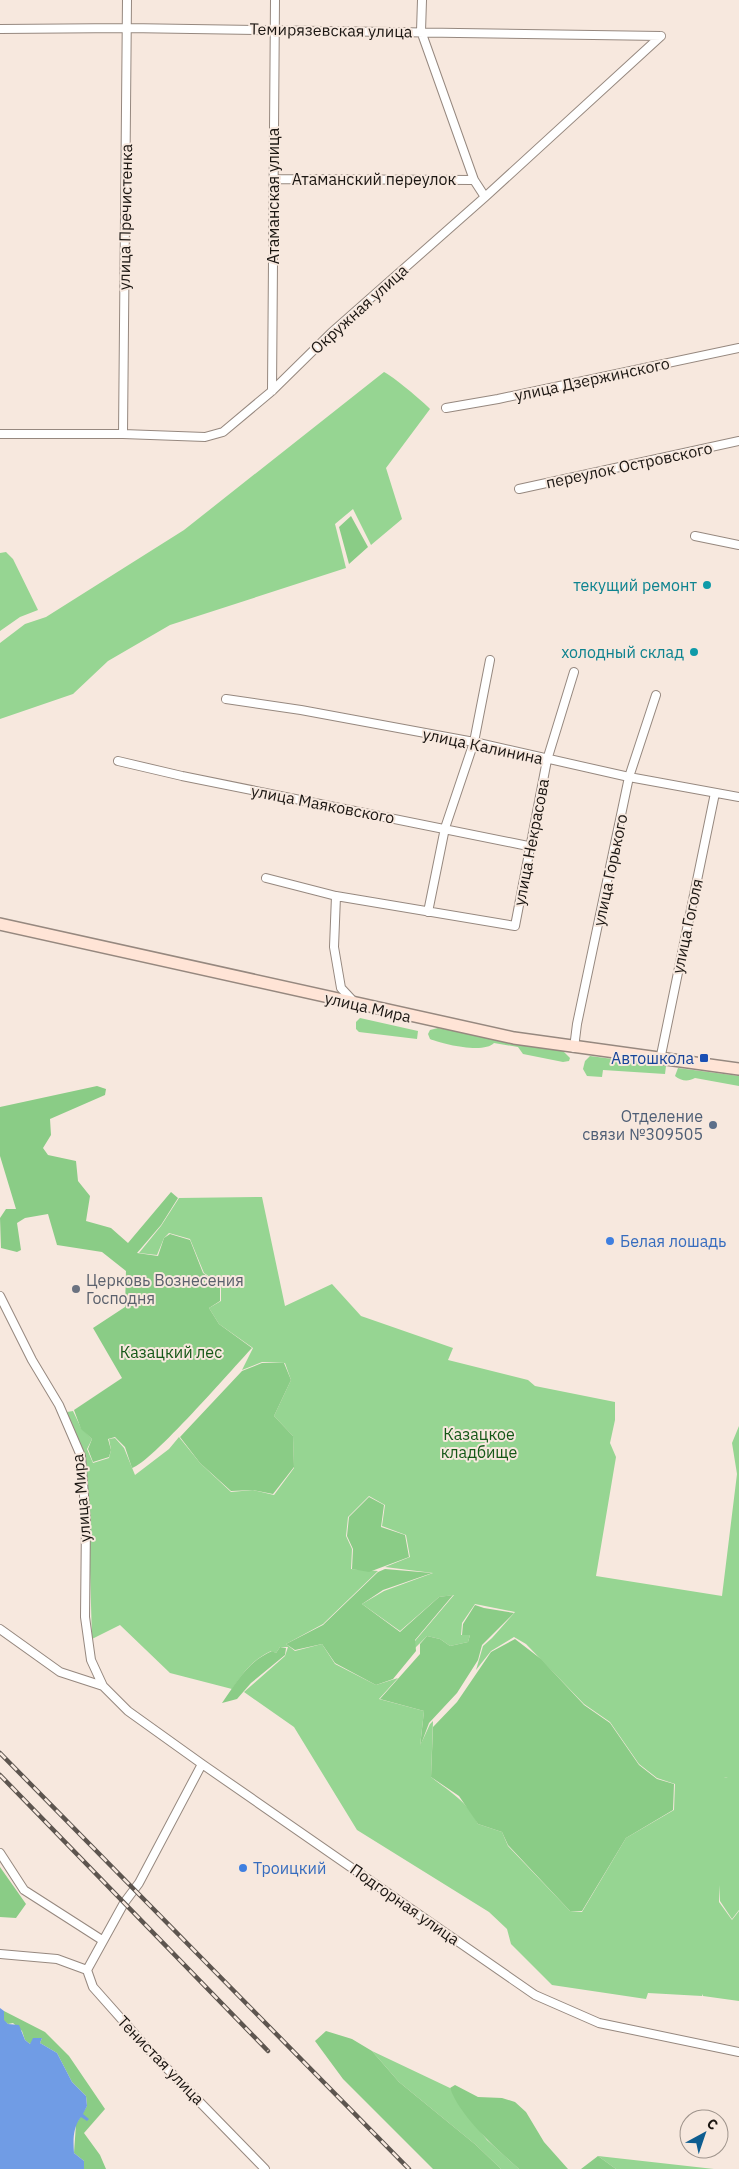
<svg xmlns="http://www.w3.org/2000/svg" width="739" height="2169" viewBox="0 0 739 2169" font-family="'IBM Plex Sans',sans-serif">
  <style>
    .green { fill: #96d592; fill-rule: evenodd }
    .forest { fill: #8acc86 }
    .water { fill: #709ce5 }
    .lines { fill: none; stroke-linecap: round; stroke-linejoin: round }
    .minor-casing { stroke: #96887f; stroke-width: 10 }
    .secondary-casing { stroke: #96887f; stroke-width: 14 }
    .minor { stroke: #fff; stroke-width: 8 }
    .secondary { stroke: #ffe4d6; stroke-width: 11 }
    .rail-casing { stroke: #5d554f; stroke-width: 4.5 }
    .rail { stroke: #f7e8de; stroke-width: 2.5; stroke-dasharray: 8; stroke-linecap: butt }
    .culture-dot { fill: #0f9aa8; stroke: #f7e8de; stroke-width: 2 }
    .transit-dot { fill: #1a4fb4; stroke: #f7e8de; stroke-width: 2 }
    .service-dot { fill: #5c6f8a; stroke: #f7e8de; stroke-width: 2 }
    .shop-dot { fill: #3f7fe0; stroke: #f7e8de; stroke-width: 2 }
    .worship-dot { fill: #6b7280; stroke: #f7e8de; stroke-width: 2 }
    .labels { text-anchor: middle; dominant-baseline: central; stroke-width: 4; stroke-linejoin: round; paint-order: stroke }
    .street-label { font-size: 16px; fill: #1b1612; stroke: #f7e8de }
    .culture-label { font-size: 16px; fill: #0d838f; stroke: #f7e8de; text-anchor: end }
    .transit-label { font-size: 16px; fill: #164399; stroke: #f7e8de; text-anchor: end }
    .service-label { font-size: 16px; fill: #4e5e75; stroke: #f7e8de; text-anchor: end }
    .shop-label { font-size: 16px; fill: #366cbe; stroke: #f7e8de; text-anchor: start }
    .worship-label { font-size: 16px; fill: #5b616d; stroke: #f7e8de; text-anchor: start }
    .park-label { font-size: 16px; fill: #155817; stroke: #f7e8de }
  </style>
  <rect width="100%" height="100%" fill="#f7e8de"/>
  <!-- green -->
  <path class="green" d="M384,372C390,374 425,403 430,409L386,468L402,519L371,545L353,509L335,524L346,568L170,625L108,661L73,694L0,719V643L25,624L46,617L184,530Z
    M6,552L13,559L38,610L20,617L0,631V553Z
    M360,1018L418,1031L417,1039L359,1032L356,1029V1022Z
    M438,1028L562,1050L570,1058L569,1061L563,1062L523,1054L518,1047L494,1043C484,1054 442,1044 430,1039L428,1034L430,1030Z
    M590,1056L666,1066L665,1074L603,1070L602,1077L587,1076L583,1069L585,1061Z
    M678,1068L739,1076V1086L695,1078C688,1082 681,1081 675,1076Z
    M262,1197L285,1306L332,1284L361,1316L453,1348L448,1360L528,1380L535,1386L615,1402V1420L610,1443L616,1457L596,1576L722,1596L737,1474L732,1443L739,1426V1774L724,1778L739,1774V1910L732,1919L720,1901L719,1885V1902L732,1920L739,1911V2001L703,1996L702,1994V1996L648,1993L646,1999L552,1985L511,1944L507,1929L489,1912L357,1830L294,1727L244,1692L285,1656L288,1647H280L276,1653L271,1651C252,1660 244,1672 232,1689L170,1673L120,1625L92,1639L88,1502L84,1454L67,1412L73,1411L81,1428L92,1439L87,1449L93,1463L109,1458L111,1450L109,1439L115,1438L124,1448L135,1475L169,1449L179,1437L200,1463L231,1492L253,1490L274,1495L294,1468L293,1436L274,1416L291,1380L285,1363L262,1362L242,1370L253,1348L219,1324L209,1308L221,1301V1284L204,1273L190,1239L169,1233L164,1238L157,1255L139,1253L161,1226L179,1198ZM369,1496L385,1505L382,1526L406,1535L410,1557L385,1567L433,1573L384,1591L362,1604L400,1631L439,1597L454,1595L415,1641V1648L427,1636L440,1639L450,1646L468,1642L470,1635H461L462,1623L475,1604L515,1612L492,1638L483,1646L476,1670L491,1651L514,1637L526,1644L584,1704L610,1722L639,1764L657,1778L675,1784L674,1810L626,1838L582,1912L570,1911L508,1846L502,1832L478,1824C467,1801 450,1792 431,1777L433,1721L430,1724L420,1746L424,1711L379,1699L398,1678L376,1685L335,1664L322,1644L295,1651L286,1644L323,1624L378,1571L351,1569L352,1549L346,1536L348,1517Z
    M372,2051L450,2088L464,2111L487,2140L519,2169H501L476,2145L399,2082Z
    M598,2156L714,2169H616Z"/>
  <!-- forest -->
  <path class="forest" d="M351,516L368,547L349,564L339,527Z
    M97,1086L106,1089L105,1095L50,1119L51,1135L43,1148L48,1155L76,1161L78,1181L90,1196L86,1221L111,1228L128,1243L171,1192L178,1198L161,1225L137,1253L158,1256L164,1238L170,1234L190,1240L203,1273L220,1285V1301L209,1308L219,1324L252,1348C233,1368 151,1463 132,1468L125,1447L115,1437L108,1439L111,1450L109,1457L93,1462L88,1449L92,1439L81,1429L74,1410L122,1378L93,1328L125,1307L126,1271L102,1252L57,1245L48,1214L25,1218L17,1223L21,1250L17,1252L1,1248L0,1218L6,1209H16L0,1156V1107Z
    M262,1363H284L291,1380L274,1416L293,1436L294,1467L273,1494L253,1490L231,1491L200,1463L180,1437L242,1371Z
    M369,1497L384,1505L381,1527L405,1535L409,1557L369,1572L352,1569L353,1549L347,1536L349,1517Z
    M385,1569L432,1573L383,1590L362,1604L400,1632L439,1597L453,1595L415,1640L416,1651L393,1679L376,1685L335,1663L322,1644L295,1650L286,1644L323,1625L378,1572Z
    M475,1605L484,1608L514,1613L482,1645L478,1660L457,1693L429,1723L420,1747L424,1711L380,1699L420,1654V1644L427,1636L440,1639L450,1646L468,1642L470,1635H462L463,1624Z
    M515,1639L541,1659L584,1705L610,1723L639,1765L657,1779L674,1784L673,1810L626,1838L582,1911H570L508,1845L502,1832L478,1824L459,1796L431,1777L433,1727L457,1702L491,1652Z
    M280,1647L286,1648L285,1655L251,1683L237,1699L222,1703C237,1682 247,1662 272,1651L276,1653Z
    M0,1867L26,1904L16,1918L0,1917Z
    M4,2011L45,2032L69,2056L105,2109L84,2133L100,2155L106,2169H84V2161L74,2153L76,2124L87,2106L86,2096L72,2082L57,2053L40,2043L42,2038L30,2044L25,2040L22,2031L13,2023L8,2024L4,2021Z
    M326,2031L352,2039L372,2051L399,2082L476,2145L501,2169H433L343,2079L315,2041Z
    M455,2085L478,2097L502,2098L515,2102L526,2112L544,2142L568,2169H519C497,2149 460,2117 450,2088Z
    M598,2156L616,2169H581Z"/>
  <!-- water -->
  <path class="water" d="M0,2008L4,2011V2020L8,2024L19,2025L25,2040L30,2044L33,2038H42L40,2043L57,2053L72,2082L86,2096L87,2106L83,2114L89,2119L87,2121L81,2117C73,2127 73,2140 74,2153L84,2161V2169H0Z"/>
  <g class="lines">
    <!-- minor casing -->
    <g class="minor-casing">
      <path id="minor" d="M422,0L421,31L474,180L485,197
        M0,29L127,28L661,36
        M273,179L474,180
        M272,391L275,0
        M446,408L498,399L739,348
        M0,434H123L205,437L223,432L272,391L331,333L485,197L661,36
        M123,434L127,0
        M519,489L739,441
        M695,536L739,545
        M226,699L301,710L474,742L629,777L739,797
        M118,761L182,776L528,846
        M266,878L336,896L515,926L547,760L574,672
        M336,896L334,947L341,988L355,1003
        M428,912L445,828L474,742L490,660
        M574,1048L577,1024L629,777L656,695
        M660,1060L715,793
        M0,1296L32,1360L59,1405L81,1456L86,1522L85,1617L91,1660L103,1686
        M0,1629L60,1672L103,1686L128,1711L202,1764L535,1995L599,2023L739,2052
        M202,1764L139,1883L124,1903L87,1970L93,1987L148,2049L265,2169
        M0,1853L24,1890L102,1940
        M0,1954L57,1959L87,1970"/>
    </g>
    <!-- secondary casing -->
    <g class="secondary-casing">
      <path id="secondary" d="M0,924L514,1038L739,1069"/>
    </g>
    <!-- minor -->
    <use href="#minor" class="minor"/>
    <!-- secondary -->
    <use href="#secondary" class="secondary"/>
    <!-- rail casing -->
    <g class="rail-casing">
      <path id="rail" d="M0,1753L409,2169
        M0,1775L268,2051"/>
    </g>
    <!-- rail -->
    <use href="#rail" class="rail"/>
  </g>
  <!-- markers -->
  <g class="culture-dot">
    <circle cx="707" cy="585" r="5"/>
    <circle cx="694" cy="652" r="5"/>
  </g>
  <rect class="transit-dot" x="699" y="1053" width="10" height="10" rx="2.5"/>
  <circle class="service-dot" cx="713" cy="1125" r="5"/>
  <g class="shop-dot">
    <circle cx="610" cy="1241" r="5"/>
    <circle cx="243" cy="1868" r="5"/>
  </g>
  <circle class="worship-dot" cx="76" cy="1289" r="5"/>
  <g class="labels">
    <!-- street labels -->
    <g class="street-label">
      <text transform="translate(331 30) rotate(1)">Темирязевская улица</text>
      <text x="374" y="179">Атаманский переулок</text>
      <text transform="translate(273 196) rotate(-90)">Атаманская улица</text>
      <text transform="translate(125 217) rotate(-89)">улица Пречистенка</text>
      <text transform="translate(359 309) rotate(-42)">Окружная улица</text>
      <text transform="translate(592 379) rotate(-12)">улица Дзержинского</text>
      <text transform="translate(629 465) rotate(-12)">переулок Островского</text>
      <text transform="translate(483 746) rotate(12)">улица Калинина</text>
      <text transform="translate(323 804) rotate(11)">улица Маяковского</text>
      <text transform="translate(531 842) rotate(-79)">улица Некрасова</text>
      <text transform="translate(610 870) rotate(-78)">улица Горького</text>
      <text transform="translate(687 926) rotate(-78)">улица Гоголя</text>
      <text transform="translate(368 1007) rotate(13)">улица Мира</text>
      <text transform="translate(81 1498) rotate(-95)">улица Мира</text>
      <text transform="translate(405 1904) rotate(35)">Подгорная улица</text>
      <text transform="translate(161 2060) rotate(46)">Тенистая улица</text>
    </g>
    <!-- culture labels -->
    <g class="culture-label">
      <text x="697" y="585">текущий ремонт</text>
      <text x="684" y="652">холодный склад</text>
    </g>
    <!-- transit labels -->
    <g class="transit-label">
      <text x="694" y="1058">Автошкола</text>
    </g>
    <!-- service labels -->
    <g class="service-label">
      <text x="703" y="1116">Отделение<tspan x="703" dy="18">связи №309505</tspan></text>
    </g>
    <!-- shop labels -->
    <g class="shop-label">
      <text x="620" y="1241">Белая лошадь</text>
      <text x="253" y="1868">Троицкий</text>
    </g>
    <!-- worship labels -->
    <g class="worship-label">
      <text x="86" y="1280">Церковь Вознесения<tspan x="86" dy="18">Господня</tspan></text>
    </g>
    <!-- park labels -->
    <g class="park-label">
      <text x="171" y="1352">Казацкий лес</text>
      <text x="479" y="1434">Казацкое<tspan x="479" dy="18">кладбище</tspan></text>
    </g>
  </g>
  <!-- north arrow -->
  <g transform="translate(704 2134) rotate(40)"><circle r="24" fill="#f7e8de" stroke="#9f948c"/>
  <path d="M0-4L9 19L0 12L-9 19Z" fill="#0e5d90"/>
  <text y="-8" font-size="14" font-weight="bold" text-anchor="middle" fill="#1b1612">С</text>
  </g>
</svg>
